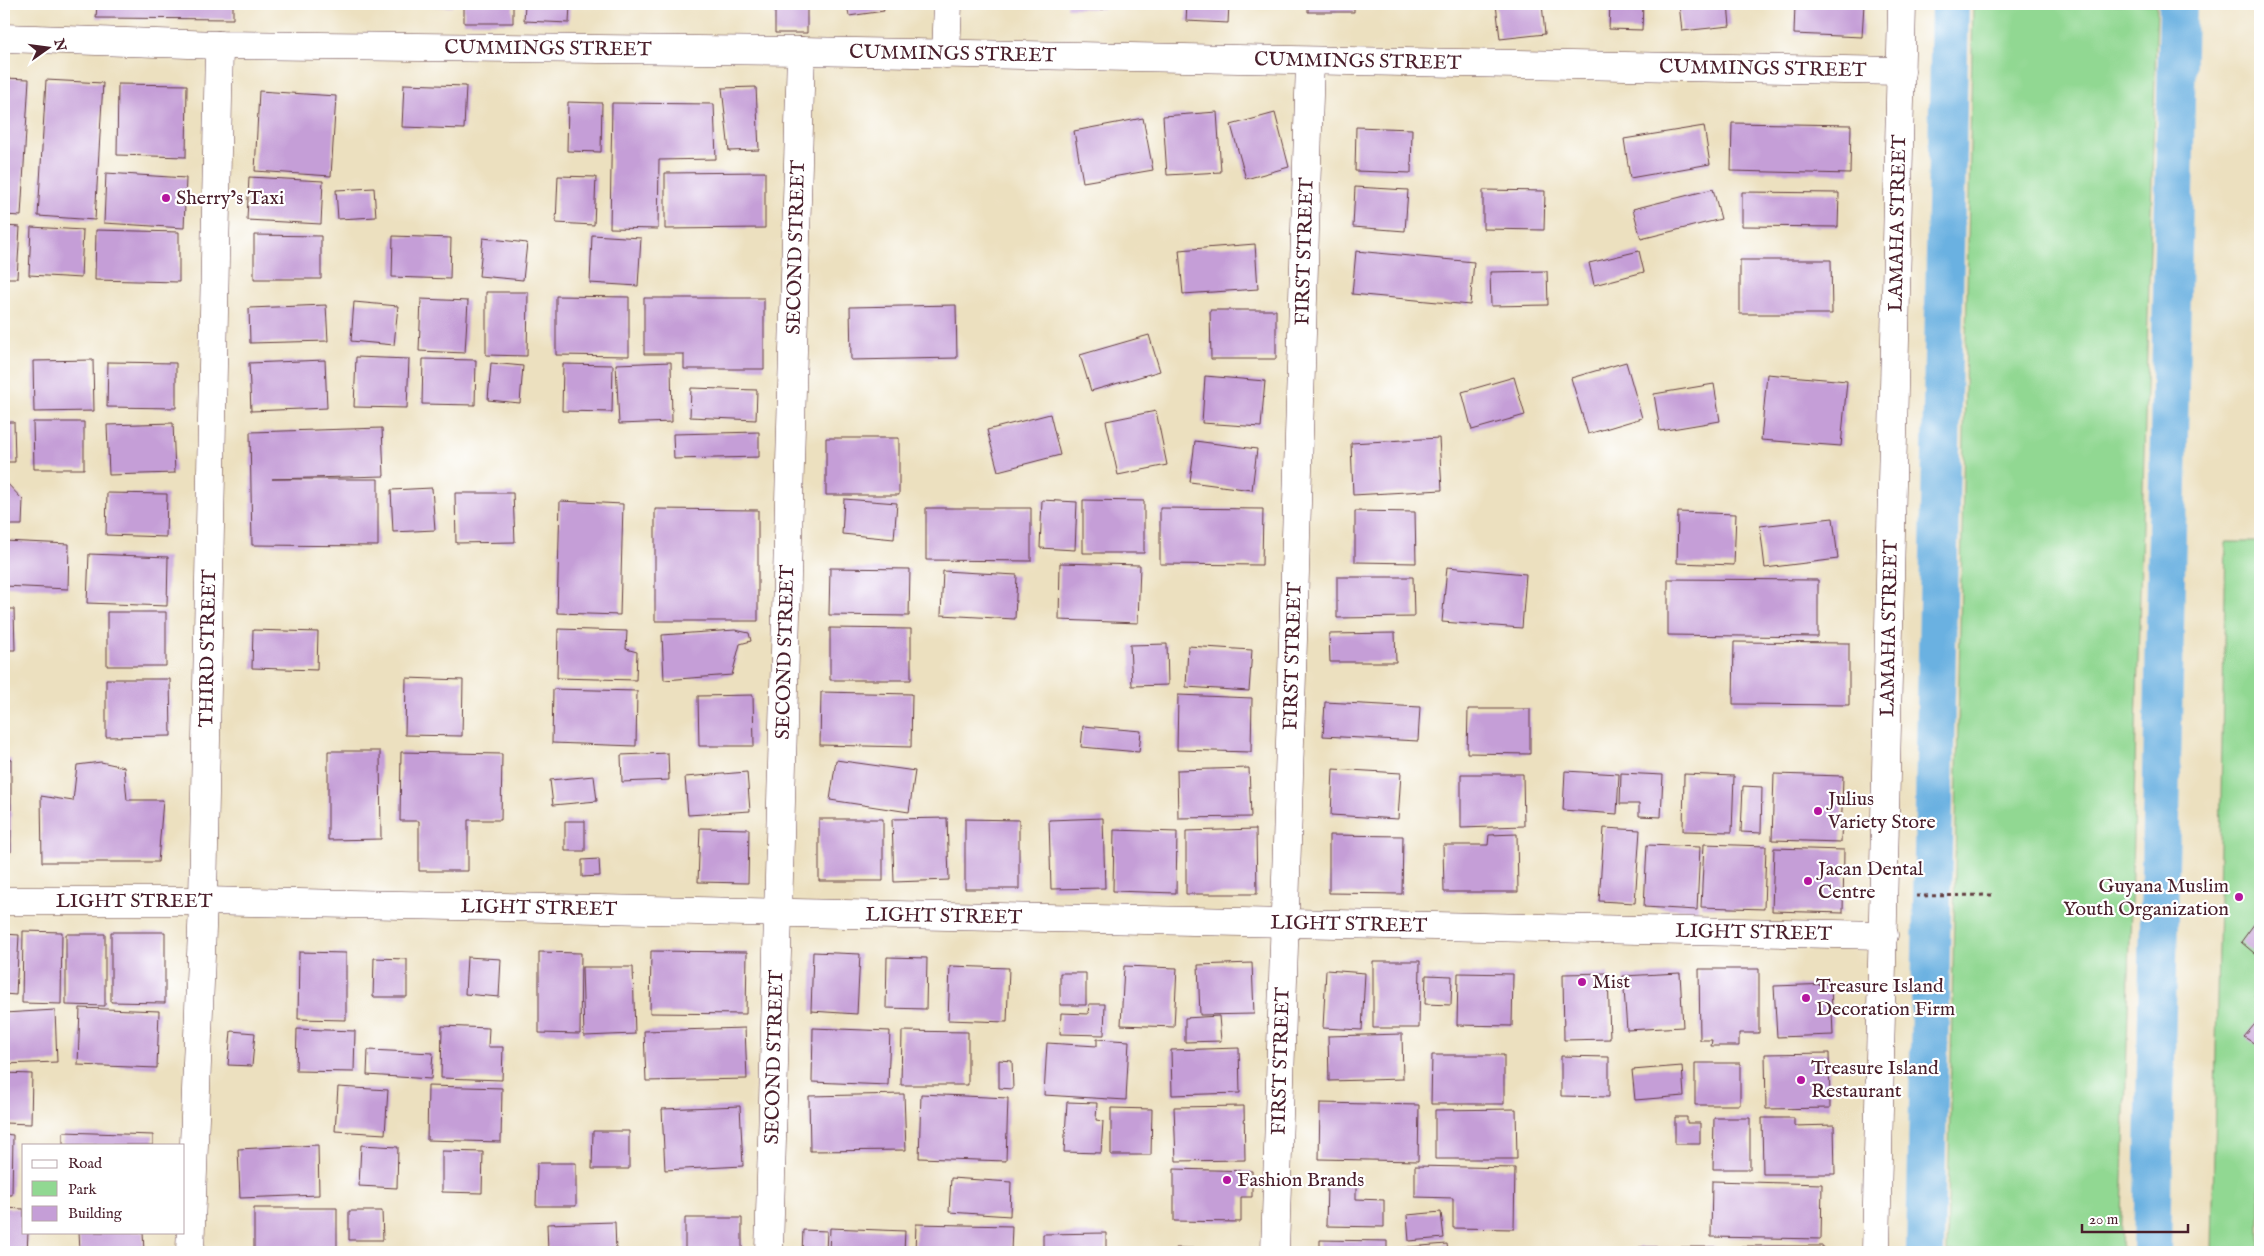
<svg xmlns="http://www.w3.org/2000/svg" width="2264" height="1256" viewBox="0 0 2264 1256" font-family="'IM FELL English',serif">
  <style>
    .green { fill: #91d892; stroke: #6e7c5e }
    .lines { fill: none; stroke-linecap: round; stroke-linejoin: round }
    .canal { stroke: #6ab1e1; stroke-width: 38 }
    .building { fill: #c59ed7 }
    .minor-casing { stroke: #623c41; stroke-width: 29 }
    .path { stroke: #623c41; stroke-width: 3; stroke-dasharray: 4 4; stroke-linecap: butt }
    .minor { stroke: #fff; stroke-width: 28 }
    .poi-dot { fill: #b5179e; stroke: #fff; stroke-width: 2 }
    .labels { text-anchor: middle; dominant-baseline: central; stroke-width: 4.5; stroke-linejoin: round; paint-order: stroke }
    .street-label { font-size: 20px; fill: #4a1f2b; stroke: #fff }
    .poi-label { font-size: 20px; fill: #4a1f2b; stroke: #fff; text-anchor: start }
  </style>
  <rect width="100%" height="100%" fill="#fff"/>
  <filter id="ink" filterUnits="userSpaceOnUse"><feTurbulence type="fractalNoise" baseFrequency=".02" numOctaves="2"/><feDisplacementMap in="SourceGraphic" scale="10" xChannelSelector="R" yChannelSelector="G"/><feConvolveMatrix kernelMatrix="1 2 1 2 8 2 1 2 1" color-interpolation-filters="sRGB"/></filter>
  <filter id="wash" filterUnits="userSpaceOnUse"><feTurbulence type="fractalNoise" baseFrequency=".0096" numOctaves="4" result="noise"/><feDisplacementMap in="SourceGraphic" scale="20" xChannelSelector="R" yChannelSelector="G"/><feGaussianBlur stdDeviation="1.12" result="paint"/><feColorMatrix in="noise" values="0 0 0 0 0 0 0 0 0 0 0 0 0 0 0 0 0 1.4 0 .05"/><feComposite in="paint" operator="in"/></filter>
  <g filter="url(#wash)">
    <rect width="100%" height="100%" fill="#ece0bf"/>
    <!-- green -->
    <path class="green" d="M1973,4H2157L2121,1252H1947Z
      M2226,542H2260V1252H2212Z"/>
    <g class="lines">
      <!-- canal -->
      <path class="canal" d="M1925,1252L1950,4
        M2152,1252L2178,4"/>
    </g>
    <g id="blocks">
      <!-- building -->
      <path class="building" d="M97,4H233V19L96,18Z
        M406,4H453V7L406,6Z
        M464,4H513V23H464Z
        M525,4H570L569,23L524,21Z
        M775,4H807V33H775Z
        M847,4H882L884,11L849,16Z
        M1067,4H1104V9L1067,8Z
        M1187,4H1229L1228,23L1186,21Z
        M1308,4H1354V12H1308Z
        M1496,4H1542L1545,34L1500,39Z
        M1610,4H1643L1642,30L1609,29Z
        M1679,4H1728L1730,26L1682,31Z
        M1795,4H1864L1862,37L1794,34Z
        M4,78L29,79L21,216L4,215Z
        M46,80L103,83L95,220L38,216Z
        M118,84L187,85L186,157L117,155Z
        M404,84L466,86L464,129L402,127Z
        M756,87L759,150L729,151L722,88Z
        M259,91L336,96L331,176L255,171Z
        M568,102L602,103L601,152L567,151Z
        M612,103L714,104L716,159L659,160L658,229L610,228Z
        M1217,112L1221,172L1167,175L1163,116Z
        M1275,113L1289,167L1246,179L1231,125Z
        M1143,118L1153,170L1083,182L1074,131Z
        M1732,123L1851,125L1850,174L1731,171Z
        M1704,126L1710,164L1630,178L1624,139Z
        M1356,127L1412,129L1411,173L1355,171Z
        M765,172V228L665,229V173Z
        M106,173L186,178L184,228L104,223Z
        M558,176L596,177L594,225L556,223Z
        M249,177L323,181L321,224L247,220Z
        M1355,187L1408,190L1405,231L1353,227Z
        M374,188L376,217L338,219L336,190Z
        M1713,189L1721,219L1641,239L1633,209Z
        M1483,190L1545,191L1544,230L1483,229Z
        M1742,192L1839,193L1838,227L1742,226Z
        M4,226L20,227L17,278H4Z
        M31,227L83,230L81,278L29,275Z
        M96,230L179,232V282L95,280Z
        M254,235L321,236V279H254Z
        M592,235L641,238L638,286L590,283Z
        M393,236L451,238L450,279L392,277Z
        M483,238L527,243L523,280L479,276Z
        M1255,244L1258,289L1183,294L1179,250Z
        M1356,251L1474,262L1470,305L1352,294Z
        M1639,251L1644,272L1594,285L1589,263Z
        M1740,260H1831L1832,314H1740Z
        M1547,271L1548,305L1491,306L1490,272Z
        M486,292H528L527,356L486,355Z
        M556,296L629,297V356L556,355Z
        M644,298H764V369H684V354H644Z
        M421,299L468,301L465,353L419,351Z
        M354,302L398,306L394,345L351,341Z
        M326,305L328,341L250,343L249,308Z
        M956,305L957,358L851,360L850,307Z
        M1210,310H1276V359H1211Z
        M1149,335L1160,371L1091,391L1080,355Z
        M356,357L409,359L407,408L354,407Z
        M423,359L476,360L475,405L422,404Z
        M93,360L94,411L34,412L33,361Z
        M325,360L327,408L251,411L249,363Z
        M108,362L176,363V408L107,407Z
        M671,362L672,422L619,424L616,364Z
        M1626,362L1642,418L1588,434L1571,378Z
        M491,363L523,366L520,403L488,400Z
        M563,364L613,365L612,412L562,411Z
        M1767,374L1847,381L1841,446L1761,440Z
        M1205,376L1265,381L1261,427L1202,423Z
        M1514,377L1525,415L1472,430L1462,392Z
        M1714,384L1720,421L1660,431L1654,394Z
        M691,388L757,390L756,420L690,417Z
        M1156,411L1167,465L1118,475L1106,421Z
        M1050,414L1060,455L998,471L987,430Z
        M4,422H14L15,462H4Z
        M33,422H84V469H34Z
        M173,423L175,473L109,475L107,425Z
        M382,428L384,476L272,479H378V546L252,545L250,432Z
        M759,432V457L674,459L673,434Z
        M826,438H899V495H826Z
        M1439,438L1442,490L1353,495L1351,443Z
        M1195,441L1257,449L1252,490L1190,482Z
        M4,480L23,500L22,525H4Z
        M432,488L435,530L393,532L391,490Z
        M107,493L167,494L166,537L106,535Z
        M455,493H513L515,542L456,543Z
        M844,499L897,503L894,539L842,534Z
        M1042,500L1077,502L1075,550L1040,548Z
        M1083,500L1144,501V553H1083Z
        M560,501L623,504L620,615L557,613Z
        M926,508H1031V561L926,560Z
        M1160,508L1263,509L1262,565L1160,564Z
        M655,509L758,510V621H655Z
        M1355,511L1415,512L1416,563L1355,562Z
        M1678,512L1736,514L1734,565L1677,563Z
        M1833,518L1838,559L1765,568L1760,526Z
        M4,541L69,544L68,589L4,586Z
        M89,554L168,557L167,606L87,603Z
        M1060,563L1140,565L1138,623L1059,620Z
        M1447,567L1526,574L1522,628L1442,622Z
        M830,568L910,569L909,616L829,615Z
        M943,571L1017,575L1015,619L941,615Z
        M1337,577H1413L1414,617L1337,618Z
        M1668,579L1818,580V637L1668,635Z
        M4,609H14L15,650H4Z
        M107,612H166V666H107Z
        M830,628L911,629V680H830Z
        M558,629L627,631L626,649L637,652L636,680L557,678Z
        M253,630L318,632L317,670L252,668Z
        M735,630L749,633L751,641L740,644L732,675L664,680L662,635Z
        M1395,633L1396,662H1330L1329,634Z
        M1734,642L1849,643V705L1733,704Z
        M1167,644L1168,685L1132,686L1130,645Z
        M1188,646L1252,650L1249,691L1186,687Z
        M406,678L463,680L462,736L405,735Z
        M106,679H170L171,736L106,737Z
        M553,689L637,691L636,746L552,743Z
        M821,692L912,694L911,747L820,745Z
        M753,695L754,746H699L698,696Z
        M1178,695L1252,698L1251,752L1177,750Z
        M1325,702L1420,707L1418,741L1323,736Z
        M1468,709H1530V754L1467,753Z
        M1083,726L1141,731L1139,752L1081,747Z
        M328,751H380L381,839L328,840Z
        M401,752L502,754L501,820H468V871H419V821H400Z
        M668,753L669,780L622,782L621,755Z
        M4,759H11V852H4Z
        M836,760L915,771L909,812L830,800Z
        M101,762L124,767L127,800H163L158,862H42L41,796L73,801L77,765Z
        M1249,768L1251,817L1178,818L1177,770Z
        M1333,769L1401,773L1398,819L1331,815Z
        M1565,771L1619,774L1617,814L1563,810Z
        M747,772L750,811L688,815L685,777Z
        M1621,773L1663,775L1661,817L1639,816V804H1620Z
        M1461,774H1523L1524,826L1461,828Z
        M1684,774L1734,776L1732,832L1683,831Z
        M1774,774L1843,776L1841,842L1772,840Z
        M594,776L597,801L553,805L550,780Z
        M1743,786L1762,787L1761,833L1741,832Z
        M947,818L949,880L894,882L892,819Z
        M1103,818L1105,888L1051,889L1049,820Z
        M819,819H883V881H819Z
        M965,819L1019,820V889H965Z
        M565,821H585V851H565Z
        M700,828L749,829L748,883L698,882Z
        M1604,828L1640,830L1635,903L1599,901Z
        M1256,829L1257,894H1186V831Z
        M1114,830L1177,832L1176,893L1113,891Z
        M1517,834L1518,892H1444L1443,845H1488L1489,835Z
        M1329,835L1403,836L1402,894L1329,893Z
        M1704,844L1766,846L1764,909L1701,907Z
        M1647,845L1700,847L1697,910L1644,907Z
        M1774,848L1844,850L1843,913L1772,911Z
        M599,859L600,876L582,877V860Z
        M2260,916V958L2241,942Z
        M23,931L62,932L61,1004L22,1003Z
        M111,932H165V1003L111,1002Z
        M4,934L19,935L16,995L4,994Z
        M66,934H105V1006L66,1005Z
        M651,951L747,952L746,1014L650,1013Z
        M299,952L346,953V1020L298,1019Z
        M539,952L581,953L580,1034L539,1033Z
        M813,952L860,954L857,1014L811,1011Z
        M467,957L501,959L499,997L465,994Z
        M887,957L927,958L926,1009L886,1008Z
        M374,958L407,959V997H373Z
        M1373,961H1420L1419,1028H1373Z
        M1252,963L1254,1014L1200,1015L1198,965Z
        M950,966L1009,968L1007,1022L948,1020Z
        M1124,966L1177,968L1174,1027L1121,1025Z
        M582,967H633L635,1034L584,1036Z
        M1699,969H1759V1033H1739V1046H1711L1712,1040H1700Z
        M1326,970L1365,973L1362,1030L1323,1028Z
        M1060,973H1086V1005H1060Z
        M1458,973L1513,974L1512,1026L1457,1025Z
        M1608,973L1610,1039L1564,1040L1563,974Z
        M1680,973L1683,1027L1627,1030L1623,976Z
        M1426,975L1452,976L1451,1005L1425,1004Z
        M1831,984L1833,1035L1777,1037L1774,986Z
        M2260,985V1002L2254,996Z
        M1089,1004H1105L1104,1035L1060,1034L1061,1013L1088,1014Z
        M80,1008L159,1011L157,1068L78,1065Z
        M55,1010L57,1062L4,1064V1013Z
        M1219,1016L1221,1041L1185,1042V1018Z
        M2260,1018V1047L2244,1037Z
        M442,1026L489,1028L488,1047H503L502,1080L441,1078Z
        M745,1028L747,1079L646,1081L644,1031Z
        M813,1028L890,1031L888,1085L812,1082Z
        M297,1029L355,1031L354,1072L296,1071Z
        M231,1031L255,1033L252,1066L228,1065Z
        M902,1031L968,1032V1085H901Z
        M1402,1034L1403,1079L1329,1081L1328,1036Z
        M1097,1039L1129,1041L1126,1100L1044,1095L1047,1043L1097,1046Z
        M1239,1048L1240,1093L1172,1095L1171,1050Z
        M368,1050L433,1053L431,1079L367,1075Z
        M1829,1053L1830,1108L1766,1109L1765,1054Z
        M1432,1055H1504V1104H1431Z
        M1561,1056L1609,1057V1097L1561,1096Z
        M999,1060L1012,1061L1013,1089L999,1088Z
        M1695,1063H1740V1105H1695Z
        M1682,1066L1684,1096L1635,1100L1632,1070Z
        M4,1073L32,1074L31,1124L4,1123Z
        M428,1086L502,1088L501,1142L427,1140Z
        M338,1087L388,1090L385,1134L335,1131Z
        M904,1094L906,1150L810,1151L809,1096Z
        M921,1094L1008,1098L1006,1161L919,1158Z
        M1067,1102L1097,1103L1096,1120L1103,1121L1101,1153L1064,1152Z
        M1320,1103L1419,1105L1418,1161L1319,1159Z
        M740,1106L743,1166L665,1170L662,1109Z
        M1244,1106L1245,1160L1176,1161L1174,1107Z
        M1111,1108L1152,1109L1151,1155H1111Z
        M1516,1109L1517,1159H1435V1110Z
        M1675,1117H1687V1123H1700V1144H1675Z
        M1714,1118H1750V1169H1713Z
        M1762,1118H1794V1126L1834,1125L1835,1174H1763Z
        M593,1131H629V1169H592Z
        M63,1132L153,1135V1145H63Z
        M4,1134L13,1135L12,1195H4Z
        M318,1145L319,1195L240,1198L238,1149Z
        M361,1145L398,1147L397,1188L359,1186Z
        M442,1151L483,1152L482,1193L442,1192Z
        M537,1163H576V1206H536Z
        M1415,1166L1515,1168L1514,1229L1453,1228V1198L1415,1197Z
        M1174,1169L1252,1171V1197H1241V1222L1174,1221Z
        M951,1178L1011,1182L1010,1216L949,1212Z
        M1712,1181L1822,1184L1821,1239L1711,1237Z
        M1327,1184H1356V1199L1384,1200V1227L1326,1226Z
        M4,1208L24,1209V1232H28L27,1252H4Z
        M254,1208H337V1252H254Z
        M349,1211H382L383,1240H349Z
        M1441,1212L1444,1238L1409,1241L1407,1215Z
        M685,1218H742V1252H685Z
        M615,1222L616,1252H548L547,1224Z
        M916,1224L1012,1226L1011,1252H915Z
        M830,1228L905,1231L904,1252H829Z
        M803,1230L827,1231L826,1252H802Z
        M79,1232H143L144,1252H80Z
        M1106,1233V1252H1043V1234Z
        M1320,1240L1387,1241V1252H1320Z
        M1447,1244L1448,1252H1408V1247Z
        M1741,1246H1823V1252H1741Z
        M1639,1247H1716V1252H1639Z
        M1176,1248L1242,1249V1252H1176Z"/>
    </g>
  </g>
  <g filter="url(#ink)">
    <use href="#blocks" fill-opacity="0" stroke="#623c41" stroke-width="1"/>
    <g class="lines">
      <!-- minor casing -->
      <g class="minor-casing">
        <g id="minor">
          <path id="s1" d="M4,38L219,45L801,51L1901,71"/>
          <path d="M946,54L948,4"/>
          <path id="s2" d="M4,901H203L1884,935"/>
          <path id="s3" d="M190,1252L203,901L219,45"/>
          <path id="s4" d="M769,1252L801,51"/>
          <path id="s5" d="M1275,1252L1310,61"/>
          <path id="s6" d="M1876,1252L1902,4"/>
        </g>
      </g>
      <!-- path -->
      <path class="path" d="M1916,896L1992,895"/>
      <!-- minor -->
      <use href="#minor" class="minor"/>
    </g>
  </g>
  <!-- markers -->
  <g class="poi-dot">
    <circle cx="166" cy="198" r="5"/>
    <circle cx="1818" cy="811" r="5"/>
    <circle cx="1808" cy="881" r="5"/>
    <circle cx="2239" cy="897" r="5"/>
    <circle cx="1582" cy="982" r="5"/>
    <circle cx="1806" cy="998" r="5"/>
    <circle cx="1801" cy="1080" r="5"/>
    <circle cx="1227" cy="1180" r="5"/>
  </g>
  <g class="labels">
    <!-- street labels -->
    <g class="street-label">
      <text stroke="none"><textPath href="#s1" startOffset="544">CUMMINGS STREET</textPath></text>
      <text stroke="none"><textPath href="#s1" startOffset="949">CUMMINGS STREET</textPath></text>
      <text stroke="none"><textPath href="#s1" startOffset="1354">CUMMINGS STREET</textPath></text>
      <text stroke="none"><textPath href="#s1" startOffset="1759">CUMMINGS STREET</textPath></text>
      <text stroke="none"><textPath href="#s6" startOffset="1029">LAMAHA STREET</textPath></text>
      <text stroke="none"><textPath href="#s4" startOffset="1005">SECOND STREET</textPath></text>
      <text stroke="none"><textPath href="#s5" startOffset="1001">FIRST STREET</textPath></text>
      <text stroke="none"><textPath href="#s6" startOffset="624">LAMAHA STREET</textPath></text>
      <text stroke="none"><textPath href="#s3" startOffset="604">THIRD STREET</textPath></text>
      <text stroke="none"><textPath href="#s4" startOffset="600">SECOND STREET</textPath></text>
      <text stroke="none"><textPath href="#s5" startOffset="596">FIRST STREET</textPath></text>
      <text stroke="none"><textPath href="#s2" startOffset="130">LIGHT STREET</textPath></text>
      <text stroke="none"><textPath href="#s2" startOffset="535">LIGHT STREET</textPath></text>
      <text stroke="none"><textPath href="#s2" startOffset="940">LIGHT STREET</textPath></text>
      <text stroke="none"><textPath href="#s2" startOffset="1345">LIGHT STREET</textPath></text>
      <text stroke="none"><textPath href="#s2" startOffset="1750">LIGHT STREET</textPath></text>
      <text stroke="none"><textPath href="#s4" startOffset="195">SECOND STREET</textPath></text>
      <text stroke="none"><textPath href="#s5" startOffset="191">FIRST STREET</textPath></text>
    </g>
    <!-- poi labels -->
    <g class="poi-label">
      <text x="176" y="198">Sherry’s Taxi</text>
      <text x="1828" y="799">Julius<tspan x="1828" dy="23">Variety Store</tspan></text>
      <text x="1818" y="869">Jacan Dental<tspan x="1818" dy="23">Centre</tspan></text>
      <text x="2229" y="886" text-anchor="end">Guyana Muslim<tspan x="2229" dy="23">Youth Organization</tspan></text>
      <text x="1592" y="982">Mist</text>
      <text x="1816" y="986">Treasure Island<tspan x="1816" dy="23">Decoration Firm</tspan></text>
      <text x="1811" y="1068">Treasure Island<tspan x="1811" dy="23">Restaurant</tspan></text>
      <text x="1237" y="1180">Fashion Brands</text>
    </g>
  </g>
  <!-- margin -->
  <rect width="2264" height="1256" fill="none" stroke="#fff" stroke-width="20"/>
  <!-- legend -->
  <rect x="22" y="1144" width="162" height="90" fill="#ffffff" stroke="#b7a5aa"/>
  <rect x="32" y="1160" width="25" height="8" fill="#ffffff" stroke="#b7a5aa"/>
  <text x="68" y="1168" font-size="15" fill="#4a1f2b">Road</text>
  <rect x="32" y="1181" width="25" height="15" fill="#91d892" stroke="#b7a5aa"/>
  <text x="68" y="1194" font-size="15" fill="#4a1f2b">Park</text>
  <rect x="32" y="1206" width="25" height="15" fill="#c59ed7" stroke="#b7a5aa"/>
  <text x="68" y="1218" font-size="15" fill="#4a1f2b">Building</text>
  <!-- north arrow -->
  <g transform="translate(48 48) rotate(76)" stroke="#ffffff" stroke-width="4" paint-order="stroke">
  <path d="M0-4L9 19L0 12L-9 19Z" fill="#4a1f2b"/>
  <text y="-8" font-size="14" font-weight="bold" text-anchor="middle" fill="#4a1f2b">N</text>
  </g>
  <!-- scale -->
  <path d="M2082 1224v8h106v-8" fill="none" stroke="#4a1f2b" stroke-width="2.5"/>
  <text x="2089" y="1224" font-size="15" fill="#4a1f2b" stroke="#ffffff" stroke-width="4" paint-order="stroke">20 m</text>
</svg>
